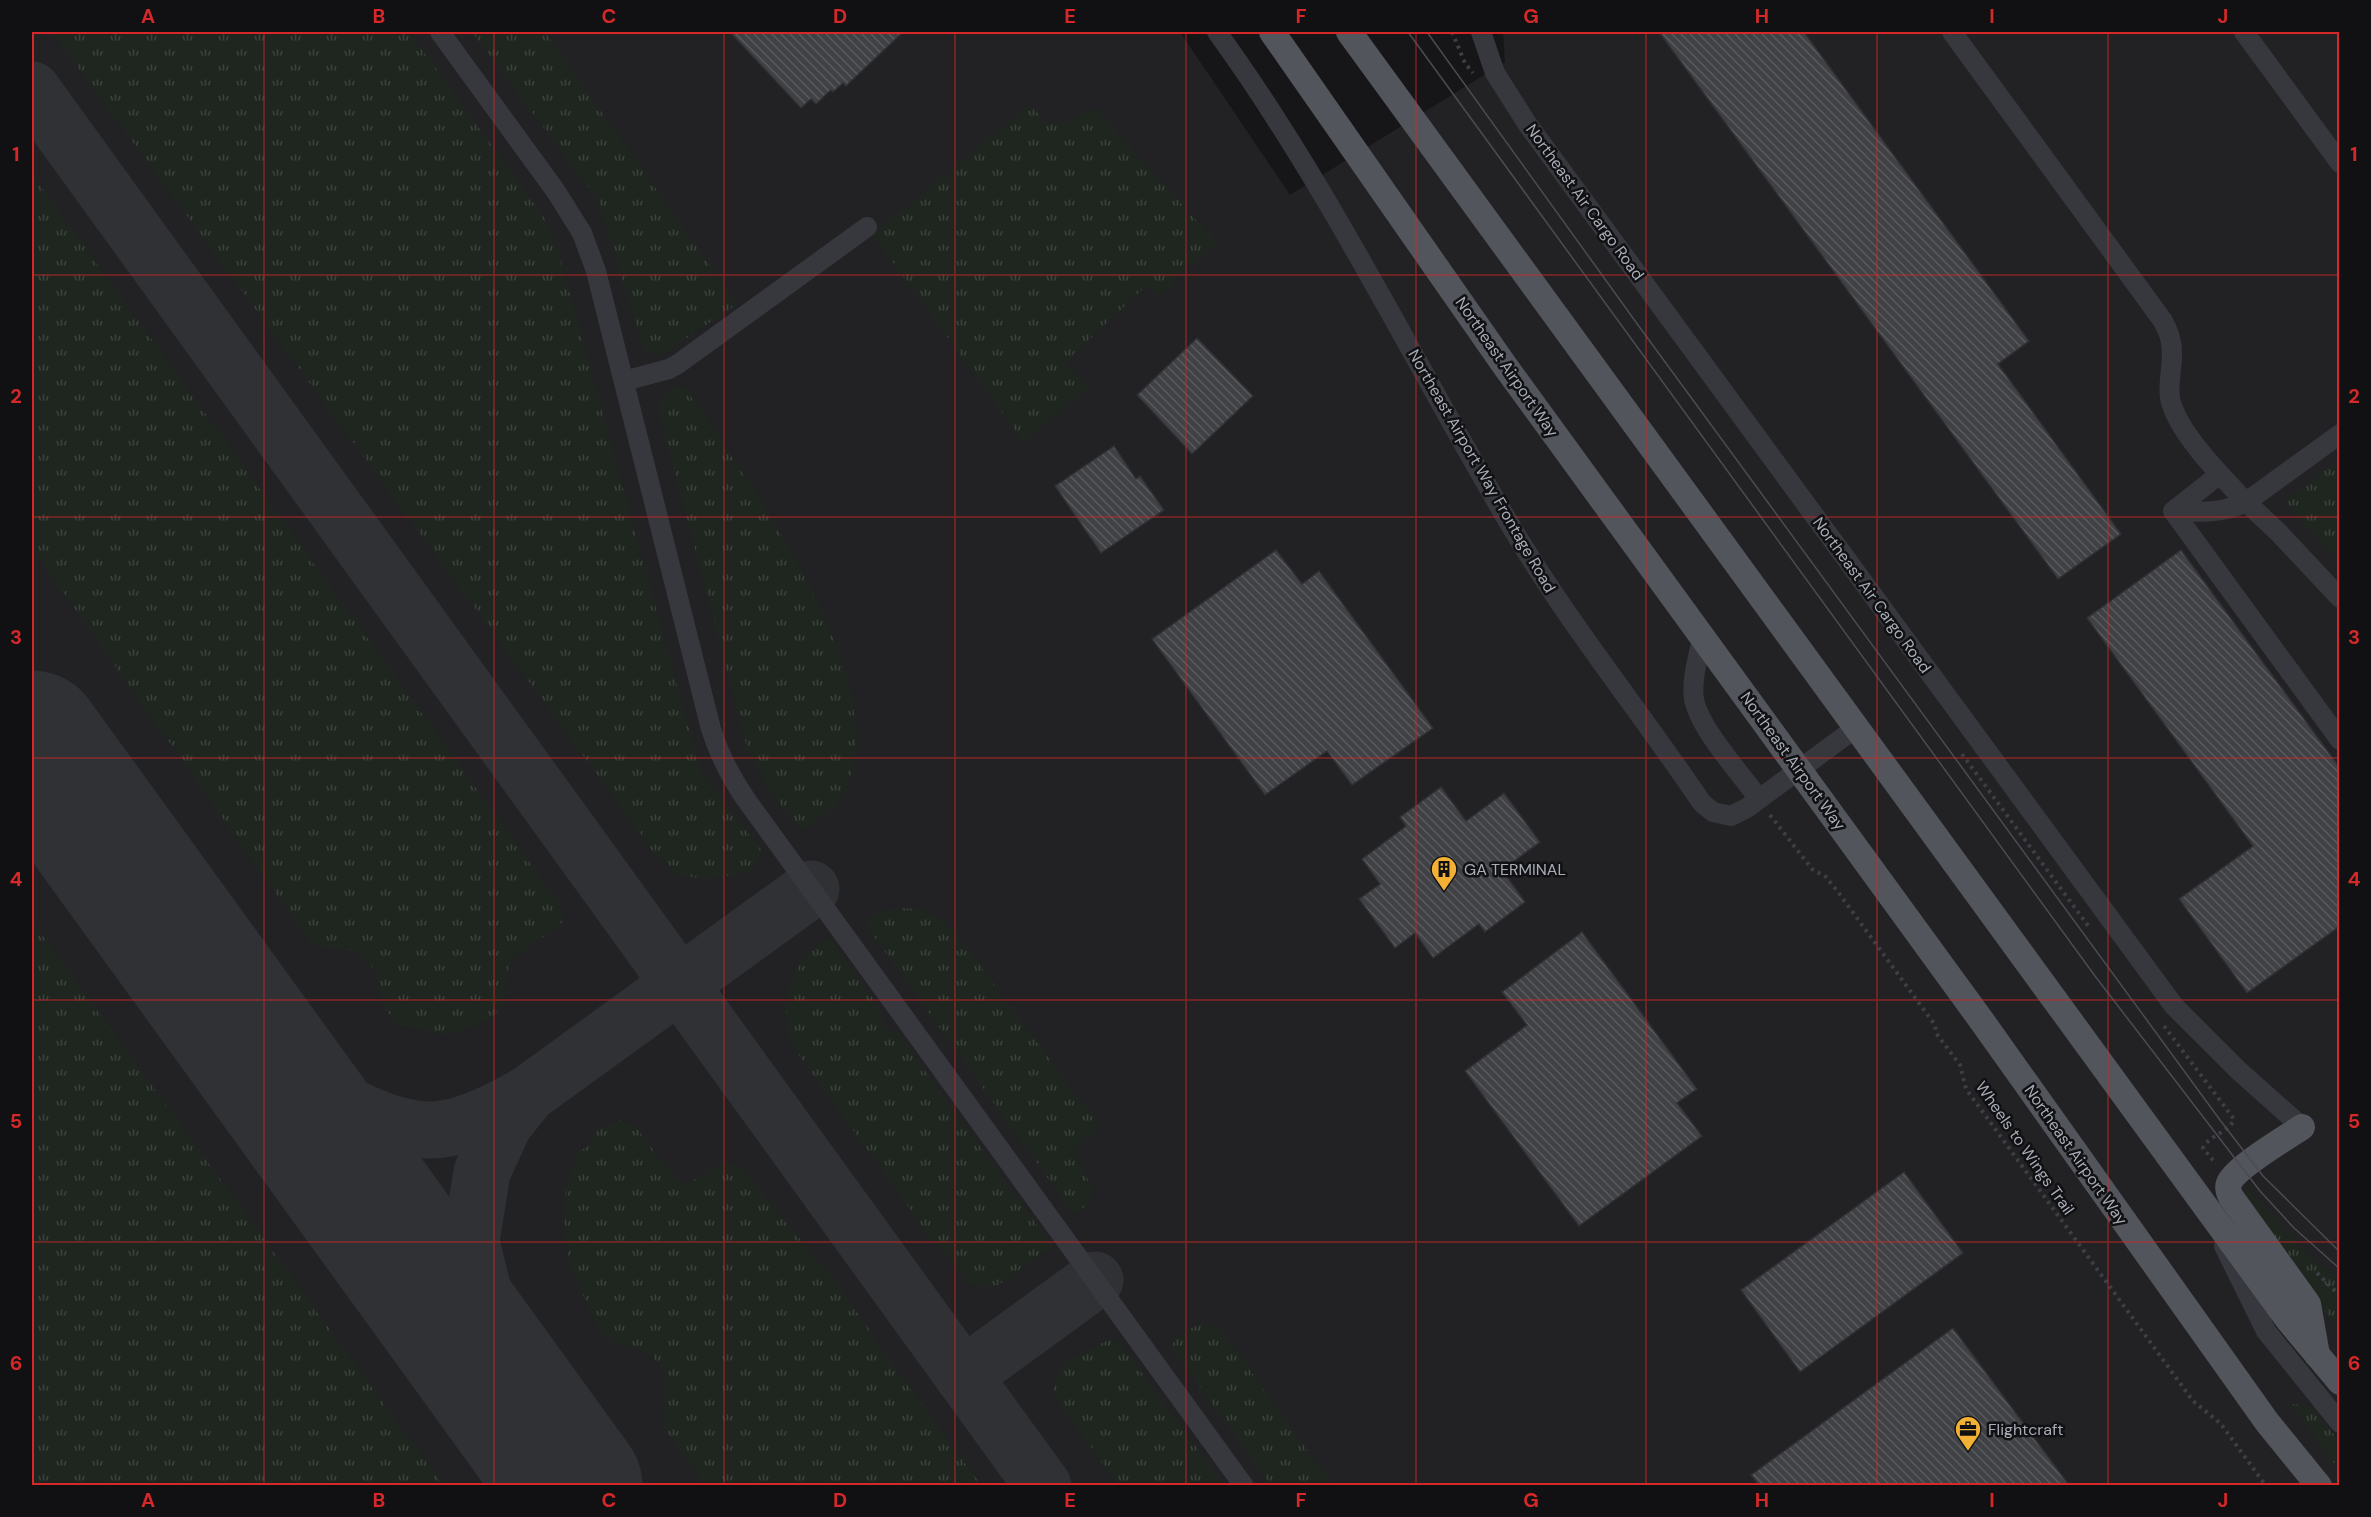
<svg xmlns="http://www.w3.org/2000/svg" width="2371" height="1517" viewBox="0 0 2371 1517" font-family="'DM Sans',sans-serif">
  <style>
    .built { fill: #222225 }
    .grass { fill: url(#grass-tufts) }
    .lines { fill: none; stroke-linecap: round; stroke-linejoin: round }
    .taxiway { stroke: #303135; stroke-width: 57 }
    .runway { stroke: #303135; stroke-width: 141 }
    .building { fill: url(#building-back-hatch); stroke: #303034; stroke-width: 1.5 }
    .path { stroke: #3d3f44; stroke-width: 4; stroke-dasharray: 3 4.5; stroke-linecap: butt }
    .minor { stroke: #37383d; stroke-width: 20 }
    .major { stroke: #53555c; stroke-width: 26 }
    .tram { stroke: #4a4c52; stroke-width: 1.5 }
    .grid { fill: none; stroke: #d62828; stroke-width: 1.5; stroke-opacity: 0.55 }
    .labels { text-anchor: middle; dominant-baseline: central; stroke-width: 5; stroke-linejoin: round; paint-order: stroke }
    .street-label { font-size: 16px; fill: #a8adb8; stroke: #111113 }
    .poi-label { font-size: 16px; fill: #a8adb8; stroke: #111113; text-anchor: start }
    .neatline { fill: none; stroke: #d62828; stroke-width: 2 }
    .grid-label { font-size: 20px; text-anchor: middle; font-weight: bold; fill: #d62828 }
  </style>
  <defs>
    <pattern id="grass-tufts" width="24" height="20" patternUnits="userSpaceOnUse" patternTransform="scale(1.5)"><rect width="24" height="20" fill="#1e261f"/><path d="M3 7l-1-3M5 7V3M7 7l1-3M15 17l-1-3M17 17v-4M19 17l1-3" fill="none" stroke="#3c433d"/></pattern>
    <pattern id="building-back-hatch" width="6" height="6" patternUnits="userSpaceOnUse" patternTransform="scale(1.5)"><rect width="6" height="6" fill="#404145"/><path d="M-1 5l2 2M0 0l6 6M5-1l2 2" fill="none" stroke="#595a5e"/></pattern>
  </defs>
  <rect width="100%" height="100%" fill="#161618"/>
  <!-- built -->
  <path class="built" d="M32,32H1180L1290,195L1505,62L1503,32H2339V1485H32Z"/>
  <!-- grass -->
  <path class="grass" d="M52,32H409L543,216L557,247L701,773L761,850L751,871C701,882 672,886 643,837Z
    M472,32H545L737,304L666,352L658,355L644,350L598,200Z
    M1029,105L1049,123H1066L1094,108L1216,242L1158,297L1147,285L1065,362L1089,388L1023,441L873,235Z
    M32,174L559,903L563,918L561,925L510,959L503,1002L495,1016L447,1035L396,1023L383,1006L377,973L358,951L313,946L32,548Z
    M676,386L686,389C744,477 912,699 837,803C828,815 813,823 800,829L775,797L749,755L658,407L665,395Z
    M2339,460V562L2284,501Z
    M897,908L921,909L953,929L1095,1121L1099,1129L1071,1151L1085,1172L1092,1192L1085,1207L1073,1213L865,924L876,914Z
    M32,921L443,1485H32Z
    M830,939L883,1013L881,1021L887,1030L897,1032L1052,1246L998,1285L982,1287L970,1283L936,1245L791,1044C778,1004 790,958 830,939Z
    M620,1120L638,1130L676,1180L686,1185L723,1161L742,1169L841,1289L902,1378L981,1485H707L664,1428L665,1373L652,1355L639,1348L615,1344L597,1325L574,1275L564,1240L566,1187L579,1151L591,1145L597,1130Z
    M2246,1188L2318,1264L2339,1279V1330L2248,1204L2245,1195Z
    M1201,1324L1217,1328L1227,1338L1332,1485H1271L1171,1347C1176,1334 1189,1329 1201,1324Z
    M1112,1338L1119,1342L1224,1485H1118L1053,1394L1057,1375L1071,1359Z
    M2292,1404L2310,1406L2339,1441V1470Z"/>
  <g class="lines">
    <!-- taxiway -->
    <path class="taxiway" d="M32,90L1043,1486
      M257,1051C305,1081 385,1138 443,1129C474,1124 501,1109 528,1094L811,889
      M963,1376L1095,1280
      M520,1414L488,1312L471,1241L482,1172L504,1124L528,1094"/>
    <!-- runway -->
    <path class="runway" d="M32,741L572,1486"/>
  </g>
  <!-- building -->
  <path class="building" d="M730,32H903L846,86L843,83L833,92L831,90L816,104L811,99L801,108Z
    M1659,32H1804L2029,341L1998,364L2121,534L2058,579Z
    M1197,338L1253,396L1192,454L1137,395Z
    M1114,446L1136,479L1140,476L1164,510L1101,553L1055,486Z
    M1276,550L1302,584L1319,571L1433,728L1352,785L1327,751L1265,795L1152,639Z
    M2181,550L2340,768V926L2247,993L2179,899L2253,846L2087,618Z
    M1441,787L1466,821L1504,793L1540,842L1502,870L1525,902L1485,932L1479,924L1433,958L1415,933L1395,948L1359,899L1380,884L1362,859L1406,826L1400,817Z
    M1582,932L1697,1089L1677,1103L1702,1136L1579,1226L1465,1071L1527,1025L1502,992Z
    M1904,1172L1963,1253L1800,1372L1741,1290Z
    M1953,1328L2069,1485H1759L1751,1475Z"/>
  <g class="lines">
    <!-- path -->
    <path class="path" d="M1452,32L1465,63L1473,73
      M1962,754L2089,927
      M1770,815L1812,869L1826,877L1838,892L1935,1025L1936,1033L1960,1065L1966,1089L2193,1401L2221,1424L2266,1486
      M2164,1026L2234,1119C2230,1132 2209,1135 2203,1148L2216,1164
      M2317,1273L2340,1296"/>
    <!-- minor -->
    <path class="minor" d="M440,32L555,190L582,233L596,271L711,729C719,754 730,776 745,798L1244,1486
      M1217,32C1330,188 1414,363 1512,528C1569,624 1640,711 1702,803L1713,812L1731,816L1747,808L1857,727
      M1481,32L1495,73L1528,125L2174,1006L2238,1070L2302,1127
      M1952,32L2163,321C2165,326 2169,332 2170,338C2176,357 2167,379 2170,398C2176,431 2223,478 2246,502L2340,434
      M2244,32L2340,163
      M624,381L669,369L678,364L867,227
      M2173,511L2340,740
      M2173,511C2198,512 2222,514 2246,502L2278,532L2340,598
      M2173,511L2220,474
      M1703,635C1699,654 1691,679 1694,699C1699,728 1741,774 1759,799
      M2224,1246L2266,1331L2340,1423"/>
    <!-- major -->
    <path class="major" d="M1272,32L1505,366L1984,1024L2267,1422L2319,1486
      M1349,32L2289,1321L2340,1382
      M2302,1127C2286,1138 2236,1167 2229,1183C2227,1188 2229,1193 2231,1197L2308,1304L2317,1355"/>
    <!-- tram -->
    <path class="tram" d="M1408,32L2095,976L2260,1191L2294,1228L2340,1269
      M1427,32L1638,325L2220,1120L2263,1176L2340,1252"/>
  </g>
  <!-- grid -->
  <path class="grid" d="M264,32V1486M494,32V1486M724,32V1486M955,32V1486M1186,32V1486M1416,32V1486M1646,32V1486M1877,32V1486M2108,32V1486M32,275H2340M32,517H2340M32,758H2340M32,1000H2340M32,1242H2340"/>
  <!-- icons -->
  <defs>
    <g id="building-pin" transform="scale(1.35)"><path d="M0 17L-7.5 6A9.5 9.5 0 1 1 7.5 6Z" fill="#f2b134" stroke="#111113"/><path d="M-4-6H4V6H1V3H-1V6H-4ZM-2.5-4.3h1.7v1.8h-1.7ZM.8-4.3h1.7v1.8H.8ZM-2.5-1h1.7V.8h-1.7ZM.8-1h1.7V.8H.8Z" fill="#111"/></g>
    <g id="office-pin" transform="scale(1.35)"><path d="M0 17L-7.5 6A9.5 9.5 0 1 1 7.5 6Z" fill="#f2b134" stroke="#111113"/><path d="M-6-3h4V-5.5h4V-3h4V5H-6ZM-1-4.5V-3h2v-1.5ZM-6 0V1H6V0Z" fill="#111"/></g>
  </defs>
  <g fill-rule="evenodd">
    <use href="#building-pin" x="1444" y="869"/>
    <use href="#office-pin" x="1968" y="1429"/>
  </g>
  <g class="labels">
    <!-- street labels -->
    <g class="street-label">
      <text transform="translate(1585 202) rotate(54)">Northeast Air Cargo Road</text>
      <text transform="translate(1507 367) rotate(55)">Northeast Airport Way</text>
      <text transform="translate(1482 471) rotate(60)">Northeast Airport Way Frontage Road</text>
      <text transform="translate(1872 595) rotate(54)">Northeast Air Cargo Road</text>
      <text transform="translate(1793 761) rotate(54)">Northeast Airport Way</text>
      <text transform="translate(2025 1148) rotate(55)">Wheels to Wings Trail</text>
      <text transform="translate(2076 1155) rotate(55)">Northeast Airport Way</text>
    </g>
    <!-- poi labels -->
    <g class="poi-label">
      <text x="1464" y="869">GA TERMINAL</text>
      <text x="1988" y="1429">Flightcraft</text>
    </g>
  </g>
  <!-- border -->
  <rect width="2371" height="1517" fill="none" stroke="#111113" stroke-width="66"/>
  <rect x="33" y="33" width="2305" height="1451" class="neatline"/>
  <g class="grid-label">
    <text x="148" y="23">A</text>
    <text x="379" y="23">B</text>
    <text x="609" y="23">C</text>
    <text x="840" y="23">D</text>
    <text x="1070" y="23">E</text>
    <text x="1301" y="23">F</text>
    <text x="1531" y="23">G</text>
    <text x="1762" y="23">H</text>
    <text x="1992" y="23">I</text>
    <text x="2223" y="23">J</text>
    <text x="16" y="161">1</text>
    <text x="2354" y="161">1</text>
    <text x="16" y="403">2</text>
    <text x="2354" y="403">2</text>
    <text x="16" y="644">3</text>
    <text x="2354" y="644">3</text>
    <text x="16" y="886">4</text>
    <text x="2354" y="886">4</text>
    <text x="16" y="1128">5</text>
    <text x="2354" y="1128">5</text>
    <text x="16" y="1370">6</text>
    <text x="2354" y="1370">6</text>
    <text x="148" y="1507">A</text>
    <text x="379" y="1507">B</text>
    <text x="609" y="1507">C</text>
    <text x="840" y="1507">D</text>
    <text x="1070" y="1507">E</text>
    <text x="1301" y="1507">F</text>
    <text x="1531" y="1507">G</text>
    <text x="1762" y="1507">H</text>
    <text x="1992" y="1507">I</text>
    <text x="2223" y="1507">J</text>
  </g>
</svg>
